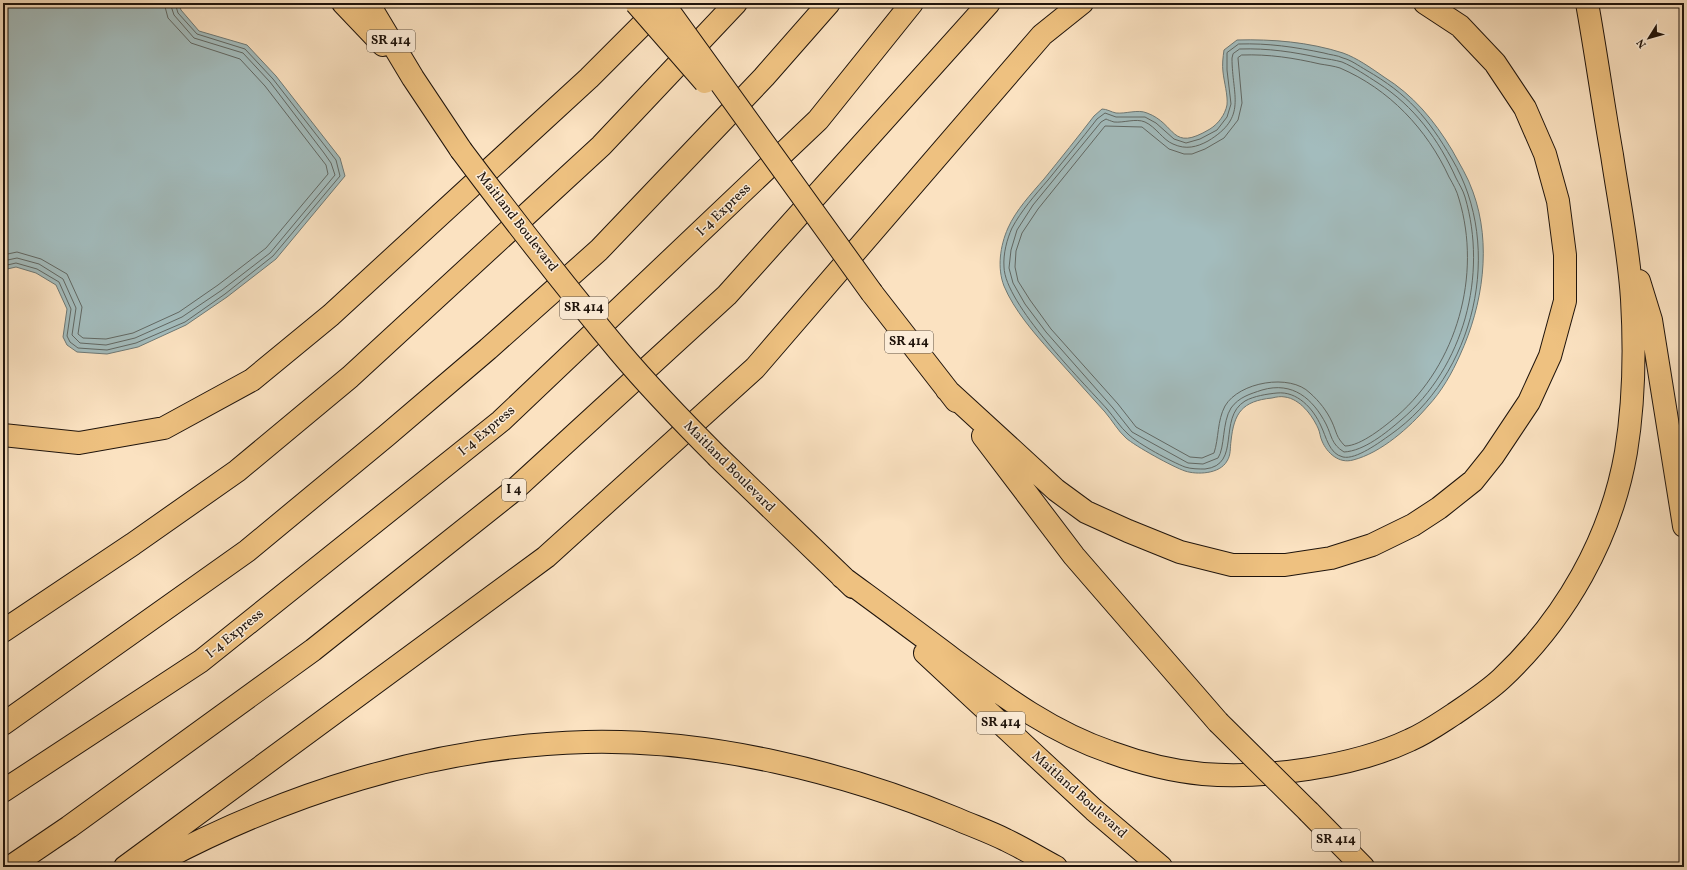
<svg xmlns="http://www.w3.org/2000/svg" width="1687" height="870" viewBox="0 0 1687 870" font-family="Vollkorn,serif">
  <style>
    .water { fill: #a3bcbd; stroke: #6e7976 }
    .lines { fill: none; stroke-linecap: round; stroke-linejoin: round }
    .shore { stroke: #616864; stroke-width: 1 }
    .motorway-casing { stroke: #1f140c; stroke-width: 24 }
    .motorway { stroke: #eec180; stroke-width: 22 }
    .motorway-bridge-casing { stroke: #1f140c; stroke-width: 24; stroke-linecap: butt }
    .motorway-bridge { stroke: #eec180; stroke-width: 22 }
    .labels { text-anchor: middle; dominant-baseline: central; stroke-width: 3; stroke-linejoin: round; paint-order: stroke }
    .shield { fill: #fcecd7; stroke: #615549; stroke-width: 1 }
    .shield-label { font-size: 13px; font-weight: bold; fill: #1f140c }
    .street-label { font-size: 14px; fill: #1f140c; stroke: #fcecd7 }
  </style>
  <rect width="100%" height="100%" fill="#fbe2c1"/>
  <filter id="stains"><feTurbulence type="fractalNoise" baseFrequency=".005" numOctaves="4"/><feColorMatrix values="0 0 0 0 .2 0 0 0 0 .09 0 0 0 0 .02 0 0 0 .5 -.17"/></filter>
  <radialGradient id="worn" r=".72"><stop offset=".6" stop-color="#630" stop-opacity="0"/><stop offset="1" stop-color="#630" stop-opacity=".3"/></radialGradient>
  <!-- water -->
  <path class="water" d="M3,3H178L181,10L199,31L247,45L276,76L340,158L345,176L276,259L227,297L186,325L138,347L107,354L77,352L67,345L63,337L67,309L56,285L36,273L16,267L3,270Z
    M1237,40C1272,39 1309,42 1343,53C1357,58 1371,68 1384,77C1413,95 1434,120 1452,150C1459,163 1468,177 1473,192C1492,244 1483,305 1460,355C1452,373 1442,391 1428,406C1410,427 1381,453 1353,460C1339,464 1327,453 1322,441C1320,437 1320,432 1318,428C1312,415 1300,399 1285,397C1281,396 1276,397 1272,398C1242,401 1234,413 1231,441C1230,448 1231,455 1227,461C1220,474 1197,475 1185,471C1173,467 1135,446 1126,438C1118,431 1112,420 1105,412C1087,392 1069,372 1051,352C1034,333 1014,310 1004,286C997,268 1000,246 1008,228C1016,210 1031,194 1044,179C1061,158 1078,137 1094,116L1102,109C1107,109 1111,112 1116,113C1126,114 1138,109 1147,113C1177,124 1170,153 1210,129C1218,124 1225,115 1227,105C1228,95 1224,82 1223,72C1222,65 1223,57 1224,50Z"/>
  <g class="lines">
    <!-- shore -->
    <path class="shore" d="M1239,44C1268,43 1295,47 1324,53C1330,55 1337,55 1343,58C1351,60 1359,66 1366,70C1408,94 1428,118 1452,159C1505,248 1475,376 1390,435C1380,442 1356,460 1343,457C1329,454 1326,436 1321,426C1313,408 1297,391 1277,393C1267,394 1254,396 1245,401C1217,418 1242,465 1205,469C1199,469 1191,469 1185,467C1172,462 1138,444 1128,434C1120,427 1114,417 1107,409C1081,380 1005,304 1004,267C1003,254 1007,239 1012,228C1021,211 1035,195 1048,180C1064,160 1081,140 1097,119L1105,113L1116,117H1145L1156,123L1174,139L1186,143L1200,139L1217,130L1227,117L1231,104L1227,70V53Z
      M1240,49C1268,48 1294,52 1321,58C1328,59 1335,60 1342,62C1354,67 1367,76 1378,83C1414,106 1439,140 1456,178C1459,184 1463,190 1465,197C1488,275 1464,367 1401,420C1386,433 1364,451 1344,452C1331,444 1332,436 1326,424C1313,399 1293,381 1262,390C1250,394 1239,397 1231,408C1222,422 1225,448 1218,458L1203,464L1188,463L1132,432L1113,408L1046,332L1025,304L1013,283L1009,268L1011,250L1017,230L1033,205L1101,122L1106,119C1108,120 1111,121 1114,122C1124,123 1136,118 1145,122C1156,127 1163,140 1173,144C1186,150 1197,147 1208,141C1248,117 1232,96 1232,58L1233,54Z
      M1242,55C1269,54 1294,58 1320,64C1326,65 1334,66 1340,68C1389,89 1427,129 1449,177C1453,184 1457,191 1459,199C1482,275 1457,364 1397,416C1385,426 1361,446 1345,446C1336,437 1337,433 1332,422C1327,411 1319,401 1310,393C1290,373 1239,382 1225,406C1217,421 1219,438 1214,453L1202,458L1190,457L1136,427L1118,404L1051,329L1030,300L1018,281L1015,267L1016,251L1022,233L1038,209L1105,126L1142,127L1169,149L1184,154H1192L1205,149L1224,138L1238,120L1242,103L1238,58Z
      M3,255L17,252L41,259L67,274L82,307L78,334L83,338L106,339L133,333L179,312L218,285L266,248L328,174L326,165L319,156L265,86L240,59L191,43L168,18L164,3
      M3,261L17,258L39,264L63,279L76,308L72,335L80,343L106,345L135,338L182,317L222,290L270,253L335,175L331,163L324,153L270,82L243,53L194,38L174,15L170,3
      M3,266L16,263L37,269L59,282L71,309L67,336L70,342L78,348L107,350L136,343L185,322L225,294L273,256L340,176L336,160L273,79L245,49L197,34L178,13L175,3"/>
    <!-- motorway casing -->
    <g class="motorway-casing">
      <path id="motorway" d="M343,3L383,45
        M368,3L413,78L461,150
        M1639,281L1651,320L1684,526
        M872,293L956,401
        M947,390L1056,490L1086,512L1128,531L1180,552L1232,565H1285L1331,558L1372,545L1413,525L1439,508L1473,481L1493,456L1529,402L1550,356L1565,301V255L1558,201L1545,154L1525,108L1495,63L1460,26L1425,3
        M3,435L79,443L164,428L252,380L331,315L589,78L662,5
        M983,436L1074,556L1218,722
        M718,457L853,587
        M842,577C880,605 917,632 954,660C1003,696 1051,732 1110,752C1140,763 1171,771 1203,774C1265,779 1353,767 1410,740C1426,733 1440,723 1454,714C1470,703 1487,692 1501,679C1565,619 1611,539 1626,452C1634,403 1635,350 1632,299C1629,251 1619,202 1612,155C1603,104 1596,53 1587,3
        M3,631L133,544L237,471L350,377L601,146L736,3
        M925,653L1094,810L1161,867
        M3,724L247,551L386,436L488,349L599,250L764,77L829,3
        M3,791L201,661L501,421L818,120L912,3
        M1309,812L1363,867
        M10,867L69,827L313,650L513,491L727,295L989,3
        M125,867L546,557L755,368L1042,35L1082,3
        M149,867C283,794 433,746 586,742C709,739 844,772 957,819C973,826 990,832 1006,840C1023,848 1039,858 1056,867"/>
    </g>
    <!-- motorway -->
    <use href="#motorway" class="motorway"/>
    <!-- motorway-bridge casing -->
    <g class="motorway-bridge-casing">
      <path id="motorway-bridge" d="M636,3L705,82
        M663,3L872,293
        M461,150C512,218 564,285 619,351C650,388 684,423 718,457
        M1218,722L1309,812"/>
    </g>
    <!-- motorway-bridge -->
    <use href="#motorway-bridge" class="motorway-bridge"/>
  </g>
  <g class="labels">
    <!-- shield labels -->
    <g class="shield">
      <rect x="367" y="30" width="48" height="22" rx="3"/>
      <rect x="560" y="297" width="48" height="22" rx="3"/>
      <rect x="885" y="331" width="48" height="22" rx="3"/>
      <rect x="502" y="479" width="24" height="22" rx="3"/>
      <rect x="977" y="712" width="48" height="22" rx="3"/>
      <rect x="1312" y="829" width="48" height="22" rx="3"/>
    </g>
    <g class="shield-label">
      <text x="391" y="41">SR 414</text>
      <text x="584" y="308">SR 414</text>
      <text x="909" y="342">SR 414</text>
      <text x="514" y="490">I 4</text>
      <text x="1001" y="723">SR 414</text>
      <text x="1336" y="840">SR 414</text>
    </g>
    <!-- street labels -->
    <g class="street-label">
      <text transform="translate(724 210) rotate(-44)">I-4 Express</text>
      <text transform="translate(517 222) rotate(52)">Maitland Boulevard</text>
      <text transform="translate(487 431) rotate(-40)">I-4 Express</text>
      <text transform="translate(729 467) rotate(45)">Maitland Boulevard</text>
      <text transform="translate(235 634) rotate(-39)">I-4 Express</text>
      <text transform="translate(1079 795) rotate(42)">Maitland Boulevard</text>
    </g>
  </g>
  <!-- margin -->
  <rect width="1687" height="870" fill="none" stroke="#fbe2c1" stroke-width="16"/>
  <rect x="4" y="4" width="1679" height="862" fill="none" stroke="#1f140c" stroke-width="2"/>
  <rect x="8" y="8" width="1671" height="854" fill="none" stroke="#1f140c"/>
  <!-- north arrow -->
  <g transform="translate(1649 38) rotate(233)" stroke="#fcecd7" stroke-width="3" paint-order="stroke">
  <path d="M0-3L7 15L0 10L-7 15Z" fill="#1f140c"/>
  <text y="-6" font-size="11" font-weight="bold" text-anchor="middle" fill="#1f140c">N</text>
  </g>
  <rect width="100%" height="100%" filter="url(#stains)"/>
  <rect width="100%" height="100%" fill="url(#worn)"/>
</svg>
